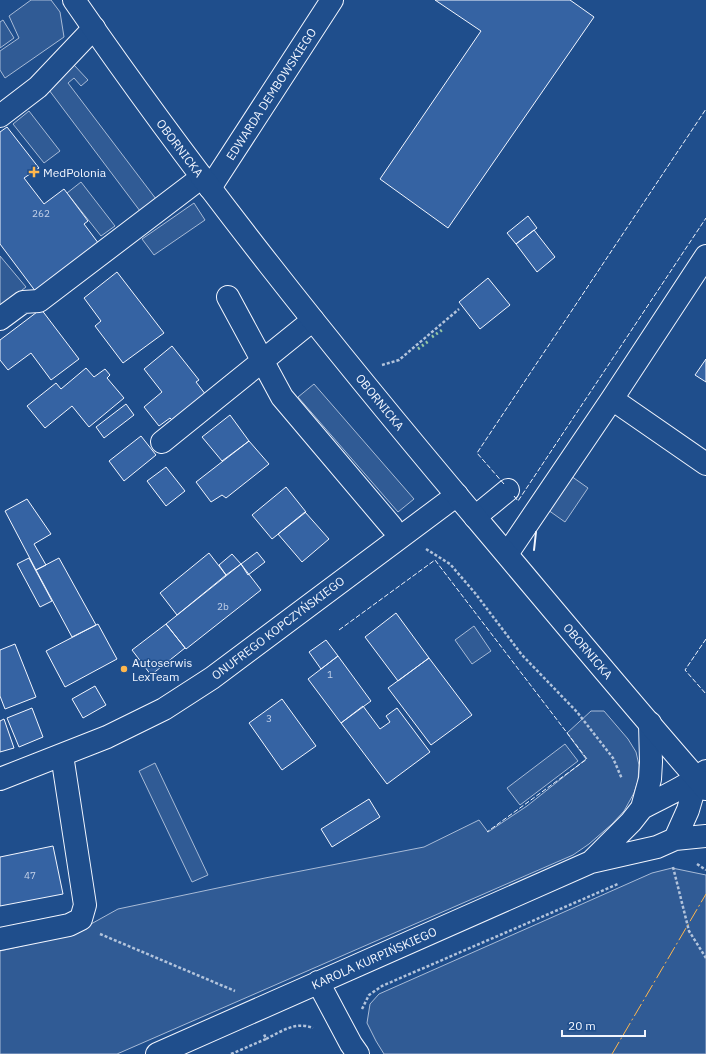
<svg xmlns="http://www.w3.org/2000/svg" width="706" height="1054" viewBox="0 0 706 1054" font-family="'IBM Plex Sans',sans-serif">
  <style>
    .built { fill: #305b95; stroke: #a8bbd7 }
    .building { fill: #3563a3; stroke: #f2f6ff }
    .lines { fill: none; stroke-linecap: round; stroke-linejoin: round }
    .minor-casing { stroke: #f2f6ff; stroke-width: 24 }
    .major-casing { stroke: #f2f6ff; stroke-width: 24 }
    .path { stroke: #b3c4dc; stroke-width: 2.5; stroke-dasharray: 3 2; stroke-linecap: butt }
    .minor { stroke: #1f4e8c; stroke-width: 22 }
    .major { stroke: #1f4e8c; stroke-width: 22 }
    .hedge { stroke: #97c8a6; stroke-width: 3; stroke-dasharray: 2 3; stroke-linecap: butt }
    .fence { stroke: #f2f6ff; stroke-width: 1; stroke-dasharray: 5 2; stroke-linecap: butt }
    .wall { stroke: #f2f6ff; stroke-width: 2 }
    .power { stroke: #ffb74d; stroke-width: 1; stroke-dasharray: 14 3 2 3; stroke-linecap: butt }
    .poi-dot { fill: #ffb74d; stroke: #1f4e8c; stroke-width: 1.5 }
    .labels { text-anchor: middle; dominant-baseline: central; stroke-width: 3; stroke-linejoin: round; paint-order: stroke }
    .number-label { font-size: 10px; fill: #c3d1e8 }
    .street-label { font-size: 12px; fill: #f2f6ff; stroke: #1f4e8c }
    .poi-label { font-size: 12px; fill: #f2f6ff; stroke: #1f4e8c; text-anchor: start }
  </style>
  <rect width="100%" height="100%" fill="#1f4e8c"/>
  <!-- built -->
  <path class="built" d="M31,0H51L60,12L64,37L5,78L0,70V51L19,38L9,16Z
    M3,20L14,38L0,48V22Z
    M74,65L88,80L81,86L74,78L68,83L156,199L140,211L49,90Z
    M29,111L60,151L44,163L13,124Z
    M81,182L115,226L101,236L67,193Z
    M194,203L205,220L154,255L142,239Z
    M0,256L26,287L0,307Z
    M314,384L414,499L398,512L298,397Z
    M571,476L588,488L565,522L548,510Z
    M474,626L491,651L472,664L455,640Z
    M591,711H604L628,739L636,752L639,765L638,781L634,793L624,811L612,824L589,844L573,855L117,1054H0V951L73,934L118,909L265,878L424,847L479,820L488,832L527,806L586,759L567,733Z
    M565,744L578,761L520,805L507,788Z
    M155,763L208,875L192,882L139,771Z
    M672,868L706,875V1054H384L376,1041L367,1023L370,1004L379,994L652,873Z"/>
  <!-- building -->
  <path class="building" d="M435,0H570L594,17L448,228L380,179L481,31Z
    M7,127L39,168L24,178L44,204L64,189L88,221L84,224L99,244L36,292L0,244V132Z
    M528,216L537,228L516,244L507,233Z
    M534,230L555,257L537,272L516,244Z
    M117,272L164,333L123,363L95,326L101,321L84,298Z
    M488,278L510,305L480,329L459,302Z
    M41,309L79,359L51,380L31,353L8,370L0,360V340Z
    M172,346L199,380L196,382L206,395L173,421L170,418L159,426L144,407L162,392L144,369Z
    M706,359V382L695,375Z
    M86,368L94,377L105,369L110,375L107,378L124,398L89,427L72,406L45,428L27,406L56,383L61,389Z
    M126,404L134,415L104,438L96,427Z
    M230,415L249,441L222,461L202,437Z
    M141,436L156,455L124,481L109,461Z
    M249,441L269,464L226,498L222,495L211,502L196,482Z
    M166,467L185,491L166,506L147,481Z
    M286,487L306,512L272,539L252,515Z
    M27,499L51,534L34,544L46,565L36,570L5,511Z
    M305,512L329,539L302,562L278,534Z
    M257,552L265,562L248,575L241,564Z
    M209,553L226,575L177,615L160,593Z
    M232,554L241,564L226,575L219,565Z
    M29,558L52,601L40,607L17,564Z
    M59,558L96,625L72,637L36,570Z
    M241,564L261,590L186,649L166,624Z
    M396,613L429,658L398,681L365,637Z
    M98,624L117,659L65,687L46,651Z
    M166,624L185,648L151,675L132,650Z
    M326,640L338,656L321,669L309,652Z
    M15,644L36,697L5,709L0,696V650Z
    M338,656L371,701L341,723L308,679Z
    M429,658L472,715L431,745L388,688Z
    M95,686L106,705L83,718L72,699Z
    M282,699L316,746L282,770L249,723Z
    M363,706L380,729L390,722L386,716L397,708L430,752L387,784L341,723Z
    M32,708L43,737L19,747L7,718Z
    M4,719L14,748L0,752V721Z
    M369,799L380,817L332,847L321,829Z
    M53,846L63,894L0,906V857Z"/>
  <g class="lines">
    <!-- minor casing -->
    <g class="minor-casing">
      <path id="minor" d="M0,116L38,87L94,28
        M210,188L332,0
        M228,297L282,397L392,527
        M0,319L23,302L39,301L202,177
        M612,399L706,464
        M162,442L313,320
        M475,517L508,490
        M507,554L612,399L706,256
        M0,779L107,737L164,709L212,678L457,495
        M642,808C664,796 687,787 706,771
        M675,839L688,810L697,779
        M591,862L631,822L642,808L650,779L651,762L650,723
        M0,939L69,925L81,919L85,905L62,755
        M318,982L351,1044L358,1054
        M157,1054L591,862L657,847L675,839L706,836"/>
    </g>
    <!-- major casing -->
    <g class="major-casing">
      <path id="major" d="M74,0C198,180 335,351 476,518C552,608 628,700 706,789"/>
    </g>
    <!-- path -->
    <path class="path" d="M382,365L399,360L459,309
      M426,549L450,564L475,593L522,655L577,712L613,758L622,779
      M697,864L706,870
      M673,867L689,931L706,958
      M100,934L235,991
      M362,1009L369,995L382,986L618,884
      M266,1039C282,1031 296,1021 313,1028
      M231,1054L266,1039L264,1034"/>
    <!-- minor -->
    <use href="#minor" class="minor"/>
    <!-- major -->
    <use href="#major" class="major"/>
    <!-- hedge -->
    <path class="hedge" d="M432,337L442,330
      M418,349L430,340"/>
    <!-- fence -->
    <path class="fence" d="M504,484L477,453L706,109
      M514,496L518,501L706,218
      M339,630L435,560L587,759L487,832
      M706,639L685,670L706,694"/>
    <!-- wall -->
    <path class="wall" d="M534,550L536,532"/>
    <!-- power -->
    <path class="power" d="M612,1054L706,894"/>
  </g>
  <!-- markers -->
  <g class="poi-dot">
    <path d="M32 166h4v4h4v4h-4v4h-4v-4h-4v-4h4z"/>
    <circle cx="124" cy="669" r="4"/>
  </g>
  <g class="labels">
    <!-- number labels -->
    <g class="number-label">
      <text x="41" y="213">262</text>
      <text x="223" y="606">2b</text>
      <text x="330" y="674">1</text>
      <text x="269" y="718">3</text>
      <text x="30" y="875">47</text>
    </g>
    <!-- street labels -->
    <g class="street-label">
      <text transform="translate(271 94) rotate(-57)">EDWARDA DEMBOWSKIEGO</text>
      <text transform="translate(180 148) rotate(53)">OBORNICKA</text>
      <text transform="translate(380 402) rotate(51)">OBORNICKA</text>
      <text transform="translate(278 628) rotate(-37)">ONUFREGO KOPCZYŃSKIEGO</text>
      <text transform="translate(588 651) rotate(50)">OBORNICKA</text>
      <text transform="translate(374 958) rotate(-24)">KAROLA KURPIŃSKIEGO</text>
    </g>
    <!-- poi labels -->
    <g class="poi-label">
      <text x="43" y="172">MedPolonia</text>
      <text x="132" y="662">Autoserwis<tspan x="132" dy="14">LexTeam</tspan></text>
    </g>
  </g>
  <!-- scale -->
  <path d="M562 1030v6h83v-6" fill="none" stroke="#f2f6ff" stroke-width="2"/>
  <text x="568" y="1030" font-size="12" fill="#f2f6ff" stroke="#1f4e8c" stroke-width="3" paint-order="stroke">20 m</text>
</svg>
